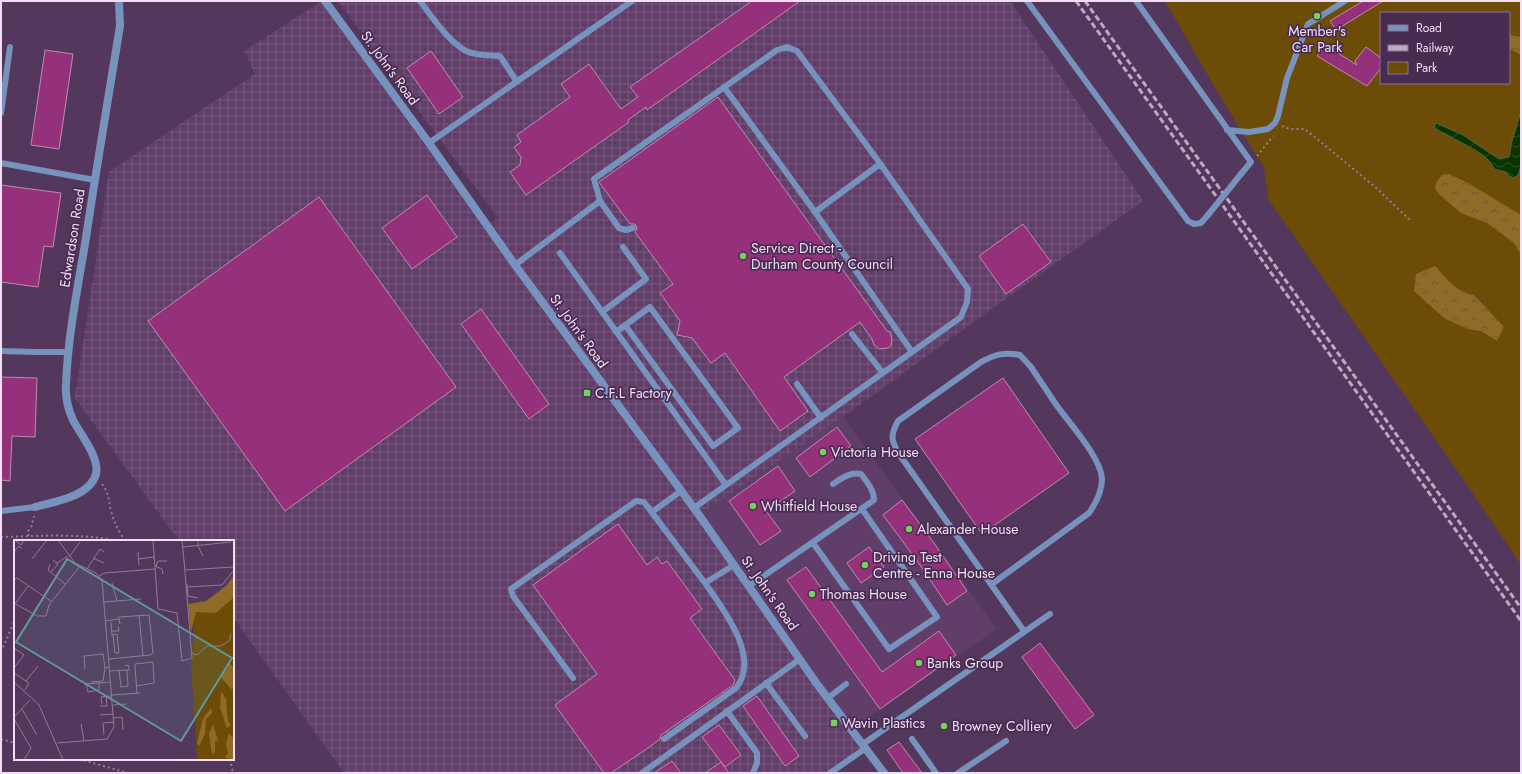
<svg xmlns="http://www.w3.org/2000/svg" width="1522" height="774" viewBox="0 0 1522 774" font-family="Jost,sans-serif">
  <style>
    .built { fill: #613e69 }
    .industrial { fill: url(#industrial-grid) }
    .green { fill: #6c4c06; fill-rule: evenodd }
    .forest { fill: url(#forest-crowns) }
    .water { fill: url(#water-waves); stroke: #4f674a }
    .building { fill: #95307b; stroke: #bd8dad }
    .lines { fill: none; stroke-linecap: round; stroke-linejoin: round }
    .path { stroke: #957c9c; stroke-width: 2; stroke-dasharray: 2 3; stroke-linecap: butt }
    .service { stroke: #7792bd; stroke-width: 6 }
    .minor { stroke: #7792bd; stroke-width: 8 }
    .rail { stroke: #bea9c4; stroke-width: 3; stroke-dasharray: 6 3; stroke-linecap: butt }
    .service-bridge { stroke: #7792bd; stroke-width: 6 }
    .poi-dot { fill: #75d25b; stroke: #492c51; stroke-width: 1.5 }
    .labels { text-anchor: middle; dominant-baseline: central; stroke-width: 3.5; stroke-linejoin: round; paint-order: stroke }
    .poi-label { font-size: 14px; fill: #f1dff6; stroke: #492c51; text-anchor: start }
    .street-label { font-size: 14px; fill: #f1dff6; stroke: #492c51 }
    .inset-road { fill: none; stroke: #937a9a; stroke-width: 1 }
    .view { fill: #5e9b9e; fill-opacity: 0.15; stroke: #5e9b9e; stroke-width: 2 }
    .inset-edge { fill: none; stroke: #f1dff6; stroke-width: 2 }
  </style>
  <defs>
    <pattern id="industrial-grid" width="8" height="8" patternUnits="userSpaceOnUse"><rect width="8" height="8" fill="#613e69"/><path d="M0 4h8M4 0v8" fill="none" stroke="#78597f"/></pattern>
    <pattern id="forest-crowns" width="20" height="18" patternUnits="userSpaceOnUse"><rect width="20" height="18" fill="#906b28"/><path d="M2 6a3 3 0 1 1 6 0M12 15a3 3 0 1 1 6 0" fill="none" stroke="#705937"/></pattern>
    <pattern id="water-waves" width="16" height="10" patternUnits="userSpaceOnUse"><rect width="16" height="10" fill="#093400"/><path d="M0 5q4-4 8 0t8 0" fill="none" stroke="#2d5126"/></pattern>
  </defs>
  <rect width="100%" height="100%" fill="#54375c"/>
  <!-- built -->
  <path class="built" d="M843,417L997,629L852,729L699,515Z"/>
  <!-- industrial -->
  <path class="industrial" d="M322,1L487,226L498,218L338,1H1010L1143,201L997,305L843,417L699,515L867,749L833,773H344L233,617V541H179L75,398L109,172L255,74L244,51Z"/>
  <!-- green -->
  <path class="green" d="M1165,1H1521V565L1465,482L1268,199L1264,168L1214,86ZM1381,13H1509V83H1381Z"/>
  <!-- forest -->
  <path class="forest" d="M1509,35L1521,37V55L1509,48Z
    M1449,174L1468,183L1521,215V254L1517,249L1514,243L1487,223L1461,213L1440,195L1435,189L1437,181L1442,175Z
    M1435,266C1446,278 1457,293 1474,295L1504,327L1497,341L1481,331L1467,329L1444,318L1414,291L1416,274Z"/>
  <!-- water -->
  <path class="water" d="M1521,112V166L1518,175L1513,178L1509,176L1506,172L1494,169C1490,152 1447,138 1434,127L1436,123L1463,135L1499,159L1509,157L1512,141Z"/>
  <!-- building -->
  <path class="building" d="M752,1H800L647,110L646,107L628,120L629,122L526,195L510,172L520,165L521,157L514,147L521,142L517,135L570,97L561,84L589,64L621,109L638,97L630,87Z
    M1363,1H1383L1336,30L1330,21Z
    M1325,45L1357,65L1355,61L1366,47L1381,58V68L1367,86L1317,56Z
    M45,50L73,54L59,149L31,145Z
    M431,51L463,97L439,114L407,68Z
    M718,97L887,331L890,332L892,339L891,346L888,348L879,349L874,345L872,339L860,322L784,377L808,411L780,431L725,353L711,363L692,338L677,335L680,321L660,293L673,284L635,232L637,229L636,225L634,224H630L599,182Z
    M1,185L61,193L53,247L44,246L38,287L1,282Z
    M427,195L457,237L412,269L382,228Z
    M319,197L456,387L285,511L148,321Z
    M1023,224L1051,262L1006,294L979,256Z
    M481,309L549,404L529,419L461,324Z
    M1,377L37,378L35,437L12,436L10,481L1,480Z
    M1003,378L1069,473L982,534L915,439Z
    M837,427L851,446L810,477L796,458Z
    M778,466L795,491L766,511L781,531L760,545L729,501Z
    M902,500L934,543L967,591L947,605L918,562L883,515Z
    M618,524L647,565L657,557L662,564L667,561L702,609L690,618L735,680L733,685L661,735L660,739L648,748L611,773H604L555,705L597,674L533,585Z
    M869,547L884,567L861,583L847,563Z
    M806,567L882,672L939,631L956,655L880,709L787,580Z
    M1040,643L1094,715L1075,729L1022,657Z
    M757,696L799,756L785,766L743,706Z
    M719,725L741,755L725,767L702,737Z
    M899,742L922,773H903L887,750Z
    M672,761L681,773H654Z
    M721,762L729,773H705Z"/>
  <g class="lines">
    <!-- path -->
    <path class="path" d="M1282,126L1290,129H1305L1374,186L1410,220
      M1257,156L1273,136
      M102,484C110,495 108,499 111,511C114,522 119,532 125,541
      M1,537C40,536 80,533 118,541
      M29,541L28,531L31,528L34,516
      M1,652L15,620
      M1,739L15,743
      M79,759L128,773
      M230,759L233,773"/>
    <!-- service -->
    <path class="service" d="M420,1C432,17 449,42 466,51C476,56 489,55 500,56L517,82
      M1027,1L1188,221L1194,224L1201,223L1208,215
      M1136,1L1251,162L1241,174
      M724,87L815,212L912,352
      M1,113L10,47
      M1227,130L1249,132L1268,129L1275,123L1278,116L1287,78L1308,24L1345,1
      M429,143L632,1
      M1,163L95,180
      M600,201L594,179L777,50L787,47L797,51L879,162L968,289L967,302L961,317L694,508
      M815,212L880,164
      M560,253L726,485
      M515,265L600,201L619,228L626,230L633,228
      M602,312L646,279L623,247
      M616,332L650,307L738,428L713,446L625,325
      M852,334L883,373
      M1,351L34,352H69
      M797,384L821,418
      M1,511L35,507
      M652,512L681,491
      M813,543L889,649L937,617L862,509
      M992,584L1089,513C1096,503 1102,492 1102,479C1101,457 1068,422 1055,403C1047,391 1039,379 1031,367L1020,355C1004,352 996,354 981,362L898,421C890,436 891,440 899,454L1024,631
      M749,586L874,500C874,490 867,482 861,474C850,472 842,478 833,484
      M573,678L513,596L511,589L636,501L644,502L705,583
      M766,683L805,736
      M828,698L846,684
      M727,711L757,753V763L753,773
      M664,739L736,688C761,657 723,609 705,583L734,565
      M912,739L936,773
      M863,744L1050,614
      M642,773L800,659
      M830,773L866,748
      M958,773L1006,741"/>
    <!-- minor -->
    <path class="minor" d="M325,1L429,143L515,265L699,515L817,684L884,773
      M35,507C53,502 90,497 96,474C100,458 80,434 73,420C68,409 65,396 66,384C68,337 77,291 85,244C96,171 108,99 120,26L119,1"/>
    <!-- rail -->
    <path class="rail" d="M1076,1L1521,621
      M1085,1L1521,608"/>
    <!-- service-bridge -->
    <path class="service-bridge" d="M1208,215L1241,174"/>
  </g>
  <!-- markers -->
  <g class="poi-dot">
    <circle cx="1317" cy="16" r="4"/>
    <circle cx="743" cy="256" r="4"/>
    <rect x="583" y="389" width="8" height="8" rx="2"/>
    <circle cx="823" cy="452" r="4"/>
    <circle cx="753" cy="506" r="4"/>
    <circle cx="909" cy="529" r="4"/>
    <circle cx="865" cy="565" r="4"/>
    <circle cx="812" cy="594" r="4"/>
    <circle cx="919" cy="663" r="4"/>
    <rect x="830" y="719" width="8" height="8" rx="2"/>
    <circle cx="944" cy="726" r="4"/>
  </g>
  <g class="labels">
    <!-- poi labels -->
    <g class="poi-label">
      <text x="1317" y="31" text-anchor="middle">Member's<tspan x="1317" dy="16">Car Park</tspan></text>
      <text x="751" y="248">Service Direct -<tspan x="751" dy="16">Durham County Council</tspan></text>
      <text x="595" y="393">C.F.L Factory</text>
      <text x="831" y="452">Victoria House</text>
      <text x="761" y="506">Whitfield House</text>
      <text x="917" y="529">Alexander House</text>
      <text x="873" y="557">Driving Test<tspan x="873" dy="16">Centre - Enna House</tspan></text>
      <text x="820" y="594">Thomas House</text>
      <text x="927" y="663">Banks Group</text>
      <text x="842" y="723">Wavin Plastics</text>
      <text x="952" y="726">Browney Colliery</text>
    </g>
    <!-- street labels -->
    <g class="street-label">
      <text transform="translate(390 68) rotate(54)">St. John's Road</text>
      <text transform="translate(72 238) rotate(-81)">Edwardson Road</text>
      <text transform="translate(579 331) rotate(54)">St. John's Road</text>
      <text transform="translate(770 593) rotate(55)">St. John's Road</text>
    </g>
  </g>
  <!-- overview -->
  <g transform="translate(14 540)">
    <rect width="220" height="220" fill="#54375c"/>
    <path d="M220,57V220H183L177,123L181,71Z" fill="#6c4c06"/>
    <path d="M220,35V57L202,73L182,72L177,92L174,64L192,61L213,45ZM214,121L220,128V148L217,149L206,136L214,128ZM207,151L212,159L214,181L217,185L213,188L206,168ZM197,168L198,173L192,179L191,194L185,206L183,203L189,179ZM199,184L204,201H201V212L198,214L195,194ZM215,193L220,199V220L210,217L214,214L212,204Z" fill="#906b28"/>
    <path class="inset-road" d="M1,0L7,5L10,0M139,0L144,69L163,73L168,121L178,118L170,20M168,0L170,21M184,0V6L189,16M169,7L217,2M0,12L5,6L8,9M124,12L125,25M55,17L66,2M79,18L90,23M18,19L33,0M124,19L140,17M43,23L54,16M36,24L34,30L51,44M141,26L148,29L149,34M142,26L144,21H153M73,29L86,9L90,12M171,30L220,27M37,32L44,24L39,20M42,36L51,24M85,36L91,33L141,29M0,40L3,38L37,61M98,43L103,61M173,44L174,56L184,58M173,47L208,45L220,30M90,62L127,59M0,63L23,76H32L35,65L66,26M1,64L14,46M125,75L129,116M91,81L105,79L106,84M97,82L98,96M98,91H105L104,86M98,95L103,94L105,113H101L99,94M0,108L10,115L0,128M178,113L183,115L193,106H207L215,101L217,94M95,119L136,115L139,113L135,75L105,77V79M71,129L70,116L89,114L91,128M105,130L107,147L114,146L113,130M96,131L115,130V126L111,125M0,133L15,143L11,150M12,141L24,126M0,142L25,165L49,220M77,142L89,141L91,128L96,127M70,144L97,142M72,144L74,152L85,150V143M122,146L140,143L139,122L121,124V126L123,154M98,155L126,153M88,164L87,157L98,156M99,165L113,164M86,166H93L92,156M8,169L23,195M86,175L99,174M0,177L16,160M100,178L108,177L109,190M0,179L17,208L10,220M67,184L70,201M90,195L89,183L100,182M43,203L93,199L100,187L88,40L82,33L61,23L44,0"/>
    <path class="view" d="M53,19L218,118L167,201L2,102Z"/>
    <rect width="220" height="220" class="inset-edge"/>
  </g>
  <!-- border -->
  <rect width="1522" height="774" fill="none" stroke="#f1dff6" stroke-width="4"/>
  <!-- legend -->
  <rect x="1380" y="12" width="130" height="72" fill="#492c51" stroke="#8c7493"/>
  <rect x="1388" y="25" width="20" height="6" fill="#7792bd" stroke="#8c7493"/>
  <text x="1416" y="32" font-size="12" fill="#f1dff6">Road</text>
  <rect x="1388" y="45" width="20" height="6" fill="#bea9c4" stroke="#8c7493"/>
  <text x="1416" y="52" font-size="12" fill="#f1dff6">Railway</text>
  <rect x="1388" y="62" width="20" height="12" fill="#6c4c06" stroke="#8c7493"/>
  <text x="1416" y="72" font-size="12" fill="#f1dff6">Park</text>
</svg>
